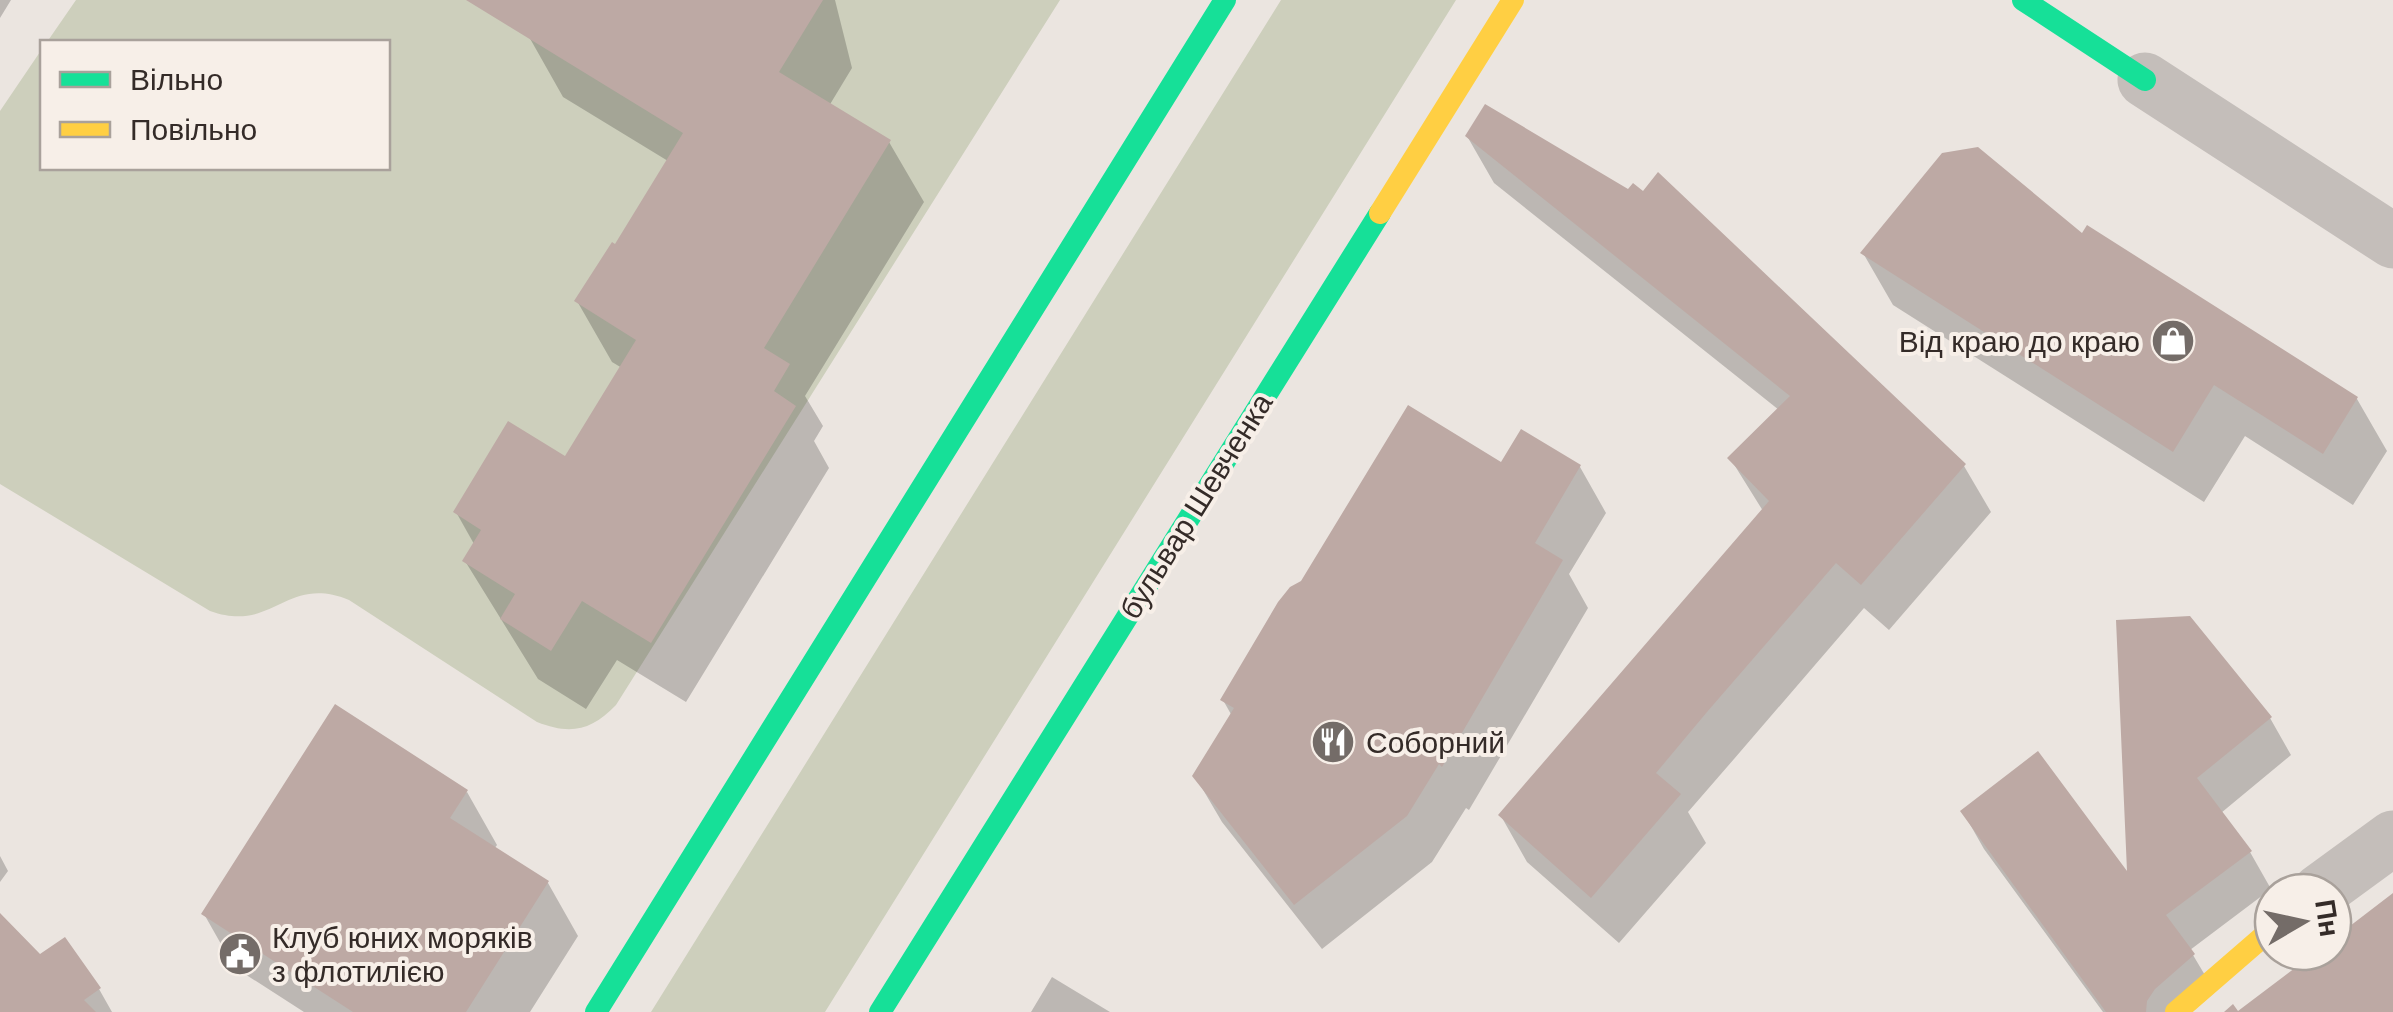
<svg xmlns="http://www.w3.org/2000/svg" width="2393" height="1012" viewBox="0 0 2393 1012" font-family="Helvetica,sans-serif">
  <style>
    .green { fill: #cdcfbc }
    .shadow { fill: #0003 }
    .building { fill: #bda9a4 }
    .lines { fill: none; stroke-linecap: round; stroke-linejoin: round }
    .street { stroke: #c4beba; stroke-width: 55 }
    .fast { stroke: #16e098; stroke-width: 22 }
    .slow { stroke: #ffcf43; stroke-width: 22 }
    .labels { text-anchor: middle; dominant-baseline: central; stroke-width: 8; stroke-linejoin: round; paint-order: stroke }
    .poi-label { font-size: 30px; fill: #342b28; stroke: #f7efe8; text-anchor: start }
    .street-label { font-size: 30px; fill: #342b28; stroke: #f7efe8 }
  </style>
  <rect width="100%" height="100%" fill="#ebe5e0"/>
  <!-- green -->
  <path class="green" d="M76,0H1060L616,705C591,731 570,735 537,722L349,600C285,574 274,634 210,611L0,484V111L42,49V168H388V42H47Z
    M1281,0H1456L825,1012H651Z"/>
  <!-- shadow -->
  <path class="shadow" d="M0,0H11L0,18Z
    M519,0H835L852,68L829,106L889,142L924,202L805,396L823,426L814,441L829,468L686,702L617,660L586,709L538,679L465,561L474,544L456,512L566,459L622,368L612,362L577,301L616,247L668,161L563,97L528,35Z
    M1467,136L1964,466L1991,512L1889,630L1864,608L1734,759L1688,812L1706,843L1619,943L1527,862L1501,816L1763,511L1730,458L1779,410L1494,183Z
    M1863,253L2357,399L2387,451L2353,505L2245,436L2204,502L1893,305Z
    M1502,465L1580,467L1606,513L1569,574L1588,608L1469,810L1466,808L1432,862L1322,949L1222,822L1195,776L1232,716L1223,700Z
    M2118,622L2270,718L2291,755L2221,813L2250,852L2271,889L2190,950L2215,992L2192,1012H2103L1984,849L1963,812L2130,879Z
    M467,792L497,845L494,849L548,883L578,936L530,1012H304L234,967L204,914Z
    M0,856L8,871L0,882Z
    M0,917L40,958L99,989L112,1012H2Z
    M1052,977L1110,1012H1031Z"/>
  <!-- building -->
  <path class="building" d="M466,0H823L779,72L891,140L764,348L790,364L774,391L796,406L651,643L582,601L551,651L500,619L515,594L462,561L481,530L453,512L508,421L565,456L636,340L574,301L612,242L615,244L683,133Z
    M1485,104L1628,189L1633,183L1643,191L1658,172L1966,464L1861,585L1836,563L1707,712L1656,773L1681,794L1591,898L1498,815L1769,501L1727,458L1790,396L1465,136Z
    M1978,147L2082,233L2087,225L2358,397L2323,454L2214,385L2173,452L1860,253L1942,153Z
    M1408,405L1501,462L1521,429L1581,465L1535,543L1563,560L1442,767L1439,764L1407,816L1294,905L1192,776L1234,708L1220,700L1278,602L1290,587L1301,581Z
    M2190,616L2272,717L2197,778L2252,851L2166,915L2195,954L2155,989L2147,1001L2146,1012H2106L1960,811L2038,751L2127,871L2116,620Z
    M335,704L468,790L450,818L549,881L466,1012H353L201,914Z
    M2393,893V1012H2224L2233,1004L2238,1011L2316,952H2333V939Z
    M0,913L40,954L65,937L101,988L84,1000L96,1012H0Z"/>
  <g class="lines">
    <!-- street -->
    <path class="street" d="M2145,80L2393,241
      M2319,892L2393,838"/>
    <!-- fast -->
    <path class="fast" d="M2023,0L2145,80
      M596,1012L1225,0
      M880,1012L1380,213"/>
    <!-- slow -->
    <path class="slow" d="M1380,213L1513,0
      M2176,1012L2273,928"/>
  </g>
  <!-- icons -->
  <defs>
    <g id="shop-disc" transform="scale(2.25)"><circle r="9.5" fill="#746c68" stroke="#f7efe8"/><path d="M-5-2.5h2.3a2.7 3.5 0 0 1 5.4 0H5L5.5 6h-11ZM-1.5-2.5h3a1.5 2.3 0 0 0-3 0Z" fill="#fff"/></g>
    <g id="restaurant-disc" transform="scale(2.25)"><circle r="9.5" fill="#746c68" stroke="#f7efe8"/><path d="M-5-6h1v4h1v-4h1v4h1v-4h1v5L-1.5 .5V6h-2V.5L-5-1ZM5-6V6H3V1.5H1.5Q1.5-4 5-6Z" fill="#fff"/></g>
    <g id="civic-disc" transform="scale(2.25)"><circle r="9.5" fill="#746c68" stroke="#f7efe8"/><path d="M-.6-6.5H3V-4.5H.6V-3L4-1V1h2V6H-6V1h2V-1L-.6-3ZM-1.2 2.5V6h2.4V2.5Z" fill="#fff"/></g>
  </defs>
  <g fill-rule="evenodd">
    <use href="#shop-disc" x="2173" y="341"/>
    <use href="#restaurant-disc" x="1333" y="742"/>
    <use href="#civic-disc" x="240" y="954"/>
  </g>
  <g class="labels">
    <!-- poi labels -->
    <g class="poi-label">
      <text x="2140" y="341" text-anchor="end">Від краю до краю</text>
      <text x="1366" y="742">Соборний</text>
      <text x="272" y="937">Клуб юних моряків<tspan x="272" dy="34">з флотилією</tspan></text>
    </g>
    <!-- street labels -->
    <g class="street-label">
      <text transform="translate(1196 506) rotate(-58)">бульвар Шевченка</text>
    </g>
  </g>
  <!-- legend -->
  <rect x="40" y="40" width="350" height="130" fill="#f7efe8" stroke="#a9a19b" stroke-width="2.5"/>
  <rect x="60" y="72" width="50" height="15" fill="#16e098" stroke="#a9a19b" stroke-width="2.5"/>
  <text x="130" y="90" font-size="30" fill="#342b28">Вільно</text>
  <rect x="60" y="122" width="50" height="15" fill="#ffcf43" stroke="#a9a19b" stroke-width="2.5"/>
  <text x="130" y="140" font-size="30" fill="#342b28">Повільно</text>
  <!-- north arrow -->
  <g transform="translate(2303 922) rotate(81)"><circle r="48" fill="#f7efe8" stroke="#a9a19b" stroke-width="2.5"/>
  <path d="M0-8L18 38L0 25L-18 38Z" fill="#746c68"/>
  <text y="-15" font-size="28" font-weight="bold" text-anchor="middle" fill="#342b28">Пн</text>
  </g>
</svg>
